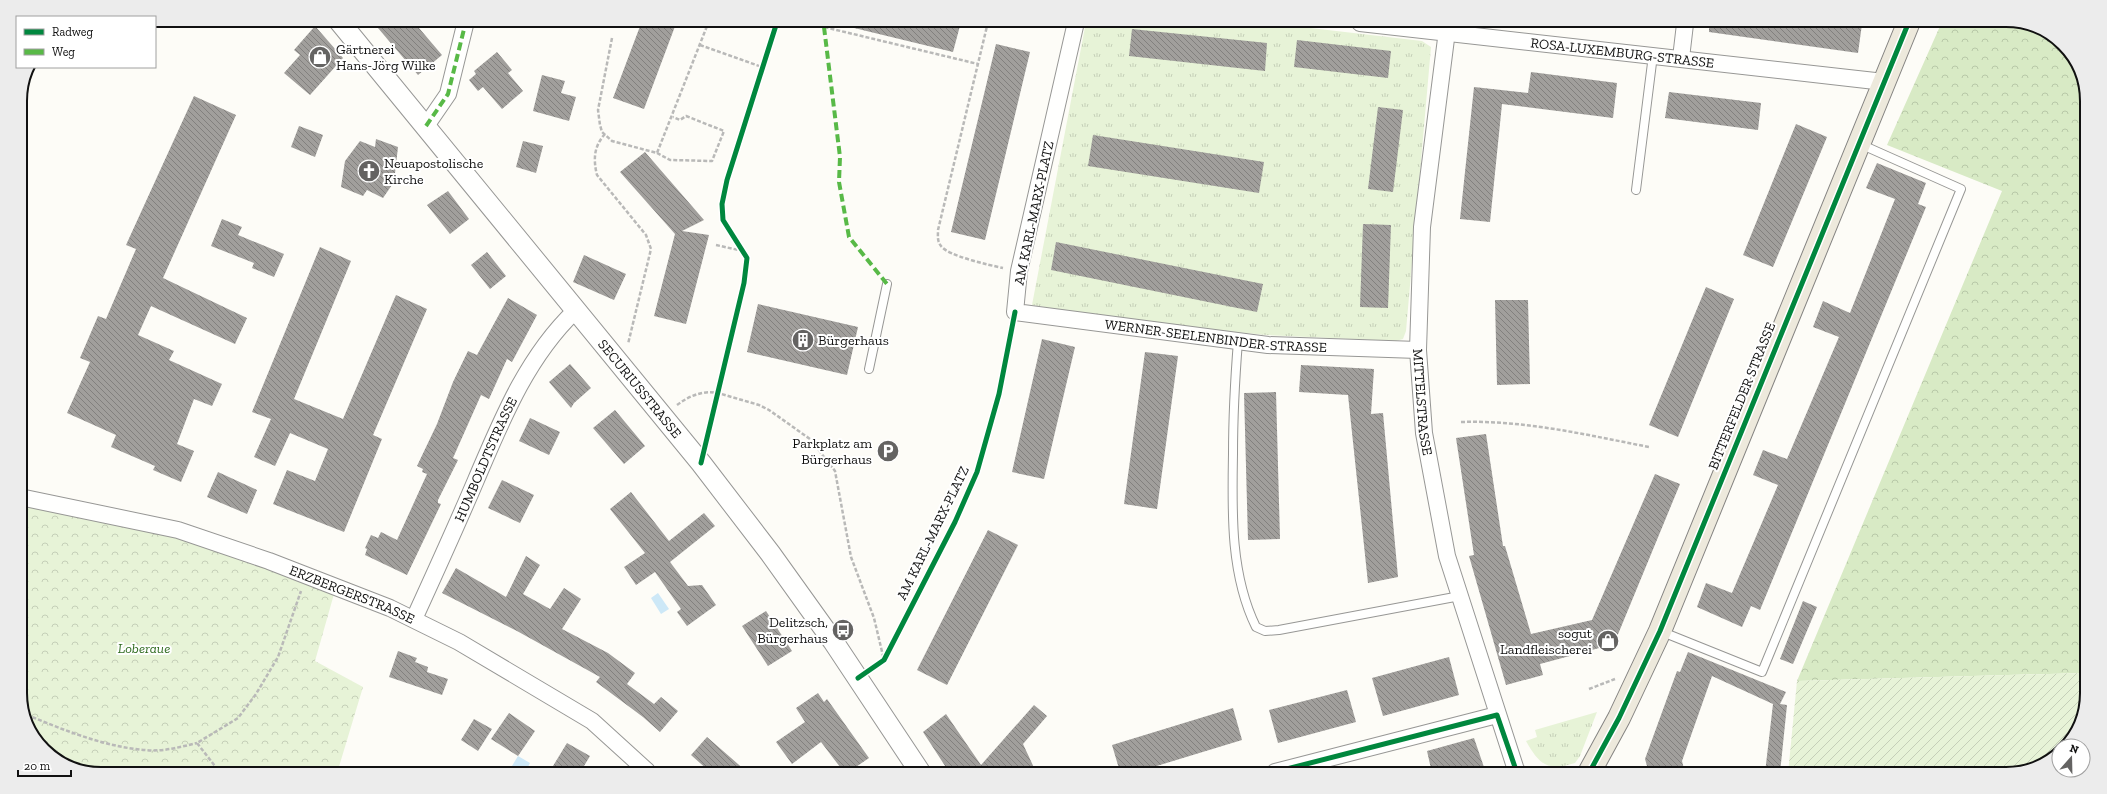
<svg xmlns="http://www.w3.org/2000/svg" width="2107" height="794" viewBox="0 0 2107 794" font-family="'Zilla Slab',serif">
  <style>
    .grass { fill: url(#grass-tufts) }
    .forest { fill: url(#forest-crowns) }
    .park { fill: url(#park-crowns) }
    .garden { fill: url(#garden-furrows) }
    .water { fill: #cde8f7 }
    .building { fill: url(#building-back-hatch) }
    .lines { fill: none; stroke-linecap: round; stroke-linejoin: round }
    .service-casing { stroke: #979795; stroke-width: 10 }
    .minor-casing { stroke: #979795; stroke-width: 18 }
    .tertiary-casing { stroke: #979795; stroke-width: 22 }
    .primary-casing { stroke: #858482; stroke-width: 24 }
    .path { stroke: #b9b9b8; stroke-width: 2.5; stroke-dasharray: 4 2; stroke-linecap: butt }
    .service { stroke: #fffffe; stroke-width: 8 }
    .minor { stroke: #fffffe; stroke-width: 16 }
    .tertiary { stroke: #fffffe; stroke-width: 20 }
    .primary { stroke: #ede9dc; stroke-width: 22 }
    .quiet { stroke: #58b947; stroke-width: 4; stroke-dasharray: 8 4; stroke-linecap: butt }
    .cycleway-casing { stroke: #fff; stroke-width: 8 }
    .cycleway { stroke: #00873e; stroke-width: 5 }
    .labels { text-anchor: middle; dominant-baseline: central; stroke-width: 4; stroke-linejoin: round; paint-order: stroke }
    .poi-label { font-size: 14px; fill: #111; stroke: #fff; text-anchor: start }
    .street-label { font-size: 14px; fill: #111; stroke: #fff }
    .park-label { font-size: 14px; font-style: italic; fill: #2f6b1f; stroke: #fff }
    .rim { fill: none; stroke: #111; stroke-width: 2 }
  </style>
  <defs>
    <pattern id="grass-tufts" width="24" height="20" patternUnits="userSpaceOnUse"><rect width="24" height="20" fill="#e7f3d7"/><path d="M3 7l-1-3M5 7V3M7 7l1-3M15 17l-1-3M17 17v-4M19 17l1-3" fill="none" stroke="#c5cfb8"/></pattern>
    <pattern id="forest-crowns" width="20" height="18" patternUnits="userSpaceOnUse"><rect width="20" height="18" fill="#d8eac5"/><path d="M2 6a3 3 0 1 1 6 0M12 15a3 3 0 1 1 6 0" fill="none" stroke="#b8c8a8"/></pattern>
    <pattern id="park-crowns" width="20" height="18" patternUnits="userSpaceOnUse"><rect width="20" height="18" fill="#e7f3d7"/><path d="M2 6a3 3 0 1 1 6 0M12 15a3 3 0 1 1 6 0" fill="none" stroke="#c5cfb8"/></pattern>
    <pattern id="garden-furrows" width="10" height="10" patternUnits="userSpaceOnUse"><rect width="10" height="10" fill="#e7f3d7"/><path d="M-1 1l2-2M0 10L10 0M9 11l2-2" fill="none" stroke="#c5cfb8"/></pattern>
    <pattern id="building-back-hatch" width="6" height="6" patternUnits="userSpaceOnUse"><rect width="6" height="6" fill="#a19f9c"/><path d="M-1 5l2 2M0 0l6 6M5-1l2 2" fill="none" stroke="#82807e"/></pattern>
  </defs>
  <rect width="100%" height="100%" fill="#fdfcf7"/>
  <!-- grass -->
  <path class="grass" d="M1086,22L1267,23L1422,41L1431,47L1406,331L1403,339L1396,341L1266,335L1145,323L1032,305Z
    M1597,712L1580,756L1575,763C1547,772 1539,764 1526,741L1537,737L1535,730Z"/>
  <!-- forest -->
  <path class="forest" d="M1941,24H2032L2070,52L2087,95L2083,673L1797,681L2002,191L1887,145Z"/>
  <!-- park -->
  <path class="park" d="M20,497L178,530L336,587L315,661L363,687L338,770H75L37,742L20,699Z"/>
  <!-- garden -->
  <path class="garden" d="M2083,673V719L2062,746H2059V750L2051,760L2006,774H1788L1797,681Z"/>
  <!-- water -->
  <path class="water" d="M658,593L669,609L661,614L651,598Z
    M518,756L530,763L526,771H509Z"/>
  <!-- building -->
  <path class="building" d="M372,21H413L442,55L418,75Z
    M642,21H677L644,109L613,98Z
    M851,22H961L953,52L850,27Z
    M1709,24H1862L1858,53L1709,32Z
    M315,26L343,58L310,95L284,73L300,55L294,50Z
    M1132,29L1267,43L1265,71L1129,56Z
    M1297,40L1391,51L1388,78L1294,67Z
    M996,44L1030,52L985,240L951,232Z
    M497,52L512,70L508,73L523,91L502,109L483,87L478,91L469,80L476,74L474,71Z
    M1531,72L1617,83L1613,118L1502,104L1490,222L1460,219L1474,87L1528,93Z
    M542,75L565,81L561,93L576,97L569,121L533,111Z
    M1669,92L1761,103L1758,130L1665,118Z
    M194,96L236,115L163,278L247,318L235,344L151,306L138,335L174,351L169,360L222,384L212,406L194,399L177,444L194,451L181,482L153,470L155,466L111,447L116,435L67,413L90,362L80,358L98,316L106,319L136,249L126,245Z
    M1378,107L1403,110L1393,192L1368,189Z
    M1796,124L1827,137L1773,267L1743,255Z
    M299,126L323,135L315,157L291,147Z
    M1093,135L1264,162L1259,193L1088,166Z
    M376,139L398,147L394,182L383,198L367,190L363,196L341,187L345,161L360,141L375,147Z
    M523,141L543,146L536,173L516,167Z
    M645,152L704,220L682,231L709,235L686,324L654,316L675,234L620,172Z
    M1877,163L1926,183L1918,204L1926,207L1760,610L1751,606L1742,627L1697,607L1706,583L1732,593L1778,485L1753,475L1763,450L1787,459L1839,337L1813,327L1823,301L1850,313L1895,199L1866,188Z
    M448,191L469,219L450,234L427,205Z
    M222,219L242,227L238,235L284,254L274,277L252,268L254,263L211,246Z
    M1363,224L1391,225L1388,308L1360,307Z
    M1056,242L1263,284L1257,312L1051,270Z
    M320,247L351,261L294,399L343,419L396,295L427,309L373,435L382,439L344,532L273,504L287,470L315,481L328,449L290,433L275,466L254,457L271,419L252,412Z
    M487,252L506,276L490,289L471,265Z
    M584,255L626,274L614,300L573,282Z
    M1706,287L1734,299L1678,437L1649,425Z
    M508,298L537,315L512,362L507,359L489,399L481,395L453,458L458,460L438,500V503L441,504L407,575L365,555L367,549L365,548L371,535L378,538L381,532L397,540L427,474L422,472L423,469L417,466L437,424L453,382L468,351L477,355Z
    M1495,300H1528L1530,384L1497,385Z
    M758,304L858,327L847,375L747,352Z
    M1042,339L1075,347L1044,479L1012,472Z
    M1145,352L1178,356L1157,509L1124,504Z
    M570,364L591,388L574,403L571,408L549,382Z
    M1301,365L1374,369L1371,414L1383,413L1398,577L1368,583L1348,395L1299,392Z
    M1276,392L1280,539L1248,540L1244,393Z
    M615,410L645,446L624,464L593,428Z
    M530,418L560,432L549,455L519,441Z
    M1486,434L1503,546H1505L1531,634L1592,620L1655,474L1680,484L1614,644L1540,664L1543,675L1506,685L1469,556L1474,555L1456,438Z
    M218,472L257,490L247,514L207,497Z
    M502,480L534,495L520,523L488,508Z
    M631,492L669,541L704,513L715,526L670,562L688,586L702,585L716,605L687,626L677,612L681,609L655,572L636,585L624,567L645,553L610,509Z
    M988,530L1018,545L947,685L917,670Z
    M526,556L540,565L523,594L550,609L564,588L581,599L562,629L608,653L635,673L627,684L654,704L661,697L678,711L660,732L643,717L596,682L600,677L517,631L442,593L456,568L506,597Z
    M1803,601L1817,607L1793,664L1780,659Z
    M766,611L792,651L768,666L742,626Z
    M398,651L417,658L415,662L428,667L427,672L448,679L442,695L389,677Z
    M1688,652L1786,692L1780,704L1787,705L1780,773H1765L1773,704L1712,676L1682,761L1685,773H1649L1645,759L1677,671L1680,672Z
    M1449,657L1459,695L1383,716L1372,678Z
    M1347,690L1356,722L1278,743L1269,710Z
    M818,693L824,702L827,699L869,758L850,771H843L821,742L792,764L776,742L805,722L796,708Z
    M1034,705L1047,716L1023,744L1036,772H949L923,732L946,714L981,765Z
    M1233,708L1242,740L1137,772H1120L1112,745Z
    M509,713L535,731L518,756L491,739Z
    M474,719L492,729L478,751L461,740Z
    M707,737L746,771H709L691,755Z
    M1474,738L1486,773H1432L1427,751Z
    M567,743L590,756L581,771H562L553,766Z"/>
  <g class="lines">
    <!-- service casing -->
    <g class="service-casing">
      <path id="service" d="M1636,190L1653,55
        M1238,341C1235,379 1233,416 1233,454C1232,511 1230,574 1256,627L1265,631L1279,630L1460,596
        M869,369L887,284
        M1660,631L1762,672L1961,189L1860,144"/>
    </g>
    <!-- minor casing -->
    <g class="minor-casing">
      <g id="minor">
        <path id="s1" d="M1076,22L1019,271L1015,312L1268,345L1418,350"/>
        <path id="s2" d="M1360,23L1884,82"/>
        <path id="s3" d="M1448,23L1422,227L1418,350L1424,433L1447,556L1516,770L1519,773"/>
        <path d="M1681,58L1685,24"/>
        <path d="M426,126L448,94L466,21"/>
        <path id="s4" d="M20,497L178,530L269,561L390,608L459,642L592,721L647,771"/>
        <path id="s5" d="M414,619C435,573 456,527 476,480C502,419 527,357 575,311"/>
        <path d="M1275,772L1497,715"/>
      </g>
    </g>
    <!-- tertiary casing -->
    <g class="tertiary-casing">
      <g id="tertiary">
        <path id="s6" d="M339,21L701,463L770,553L833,641L920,772"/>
      </g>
    </g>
    <!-- primary casing -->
    <g class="primary-casing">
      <path id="primary" d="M1589,773L1619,718L1660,631L1908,24"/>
    </g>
    <!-- path -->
    <path class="path" d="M822,22L824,27L978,64
      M988,22L938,230C938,236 937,241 941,246C948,256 989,265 1003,268
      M612,38L598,110L600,125L602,132L612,141L657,153L709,21
      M700,45L762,67
      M605,134C594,146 593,159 597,175L646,235L651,249L628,344
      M657,153L670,160L712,161L724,131L686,116L680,120L673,117
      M716,245L743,251
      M677,405C689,396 703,390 718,393L759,405L769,410L810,439L835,471L851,557L874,618L884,660
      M1461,422C1525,420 1587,435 1649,447
      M707,439L744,283L747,258L723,220L722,204L727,180L777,22
      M873,667L884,660L955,522L977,472L999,394L1012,328
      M1589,689L1615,679
      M27,715C64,730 105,747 145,750C163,752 180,747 197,743
      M218,770L197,743L238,718L256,694L278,657L301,591"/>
    <!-- service -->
    <use href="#service" class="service"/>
    <!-- minor -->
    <use href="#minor" class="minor"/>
    <!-- tertiary -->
    <use href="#tertiary" class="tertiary"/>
    <!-- primary -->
    <use href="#primary" class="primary"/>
    <!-- quiet -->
    <path class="quiet" d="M824,27L840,157L839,182L849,237L887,284
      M426,126L448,94L466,21"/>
    <!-- cycleway casing -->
    <g class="cycleway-casing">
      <path id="cycleway" d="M701,463L744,283L747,258L723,220L722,204L727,180L777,22
        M858,678L884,660L955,522L977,472L999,394L1015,312
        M1275,772L1497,715L1516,770L1519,773
        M1589,773L1619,718L1660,631L1908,24"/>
    </g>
    <!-- cycleway -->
    <use href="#cycleway" class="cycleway"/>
  </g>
  <!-- icons -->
  <defs>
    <g id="shop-disc" transform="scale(1.15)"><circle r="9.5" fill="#646362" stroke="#fff"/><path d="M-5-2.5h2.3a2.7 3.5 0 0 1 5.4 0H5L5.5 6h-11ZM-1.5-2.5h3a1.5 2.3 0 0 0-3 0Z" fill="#fff"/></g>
    <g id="church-disc" transform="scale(1.15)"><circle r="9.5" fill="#646362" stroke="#fff"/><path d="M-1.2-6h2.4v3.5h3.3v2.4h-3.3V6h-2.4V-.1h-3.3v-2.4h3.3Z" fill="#fff"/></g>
    <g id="building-disc" transform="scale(1.15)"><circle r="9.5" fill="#646362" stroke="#fff"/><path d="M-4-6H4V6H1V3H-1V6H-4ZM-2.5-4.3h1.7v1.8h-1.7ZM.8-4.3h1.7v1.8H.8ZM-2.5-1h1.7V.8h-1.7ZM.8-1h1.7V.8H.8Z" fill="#fff"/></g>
    <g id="parking-disc" transform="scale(1.15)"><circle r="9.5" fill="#646362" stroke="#fff"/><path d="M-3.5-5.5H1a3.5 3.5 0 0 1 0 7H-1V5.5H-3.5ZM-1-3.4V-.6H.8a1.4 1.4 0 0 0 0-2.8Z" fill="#fff"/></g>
    <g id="bus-disc" transform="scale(1.15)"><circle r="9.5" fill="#646362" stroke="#fff"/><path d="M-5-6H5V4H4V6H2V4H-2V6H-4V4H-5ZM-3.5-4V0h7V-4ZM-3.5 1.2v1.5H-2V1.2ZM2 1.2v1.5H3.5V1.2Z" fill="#fff"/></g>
  </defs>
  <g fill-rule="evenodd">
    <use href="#shop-disc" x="320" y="57"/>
    <use href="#church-disc" x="369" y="171"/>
    <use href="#building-disc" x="803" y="340"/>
    <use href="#parking-disc" x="888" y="451"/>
    <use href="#bus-disc" x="843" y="630"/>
    <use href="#shop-disc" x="1608" y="641"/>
  </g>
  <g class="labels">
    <!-- poi labels -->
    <g class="poi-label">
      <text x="336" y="49">Gärtnerei<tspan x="336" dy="16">Hans-Jörg Wilke</tspan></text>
      <text x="384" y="163">Neuapostolische<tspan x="384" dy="16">Kirche</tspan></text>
      <text x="818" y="340">Bürgerhaus</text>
      <text x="872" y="443" text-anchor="end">Parkplatz am<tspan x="872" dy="16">Bürgerhaus</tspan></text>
      <text x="828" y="622" text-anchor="end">Delitzsch,<tspan x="828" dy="16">Bürgerhaus</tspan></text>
      <text x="1592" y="633" text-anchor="end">sogut<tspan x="1592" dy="16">Landfleischerei</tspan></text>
    </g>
    <!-- street labels -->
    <g class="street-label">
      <text stroke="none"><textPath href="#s2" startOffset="264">ROSA-LUXEMBURG-STRASSE</textPath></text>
      <text transform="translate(1034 213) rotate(-78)">AM KARL-MARX-PLATZ</text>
      <text stroke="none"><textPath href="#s1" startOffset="499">WERNER-SEELENBINDER-STRASSE</textPath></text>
      <text stroke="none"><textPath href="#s6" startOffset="475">SECURIUSSTRASSE</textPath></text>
      <text transform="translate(1742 396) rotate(-68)">BITTERFELDER STRASSE</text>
      <text stroke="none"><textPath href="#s3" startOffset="381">MITTELSTRASSE</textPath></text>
      <text stroke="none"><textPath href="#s5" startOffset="175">HUMBOLDTSTRASSE</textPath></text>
      <text transform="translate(933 533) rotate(-64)">AM KARL-MARX-PLATZ</text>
      <text stroke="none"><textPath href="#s4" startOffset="347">ERZBERGERSTRASSE</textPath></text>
    </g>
    <!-- park labels -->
    <g class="park-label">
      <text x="144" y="648">Loberaue</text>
    </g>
  </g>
  <!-- crop -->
  <path d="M0 0H2107V794H0ZM101 27H2006A74 74 0 0 1 2080 101V693A74 74 0 0 1 2006 767H101A74 74 0 0 1 27 693V101A74 74 0 0 1 101 27Z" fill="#ececec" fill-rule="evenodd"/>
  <path class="rim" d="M101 27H2006A74 74 0 0 1 2080 101V693A74 74 0 0 1 2006 767H101A74 74 0 0 1 27 693V101A74 74 0 0 1 101 27Z"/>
  <!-- legend -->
  <rect x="16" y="16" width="140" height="52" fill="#ffffff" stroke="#a0a0a0"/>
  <rect x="24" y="29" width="20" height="6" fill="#00873e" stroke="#a0a0a0"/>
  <text x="52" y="36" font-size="12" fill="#111111">Radweg</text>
  <rect x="24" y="49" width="20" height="6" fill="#58b947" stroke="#a0a0a0"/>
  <text x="52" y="56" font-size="12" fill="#111111">Weg</text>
  <!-- north arrow -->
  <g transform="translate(2071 758) rotate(20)"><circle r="19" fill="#ffffff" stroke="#a0a0a0"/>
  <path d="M0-3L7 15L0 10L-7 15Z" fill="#646362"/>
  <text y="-6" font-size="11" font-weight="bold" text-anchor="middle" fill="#111111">N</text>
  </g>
  <!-- scale -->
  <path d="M18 770v6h53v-6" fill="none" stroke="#111111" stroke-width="2"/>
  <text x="24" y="770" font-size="12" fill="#111111" stroke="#ffffff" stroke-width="3" paint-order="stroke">20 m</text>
</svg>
